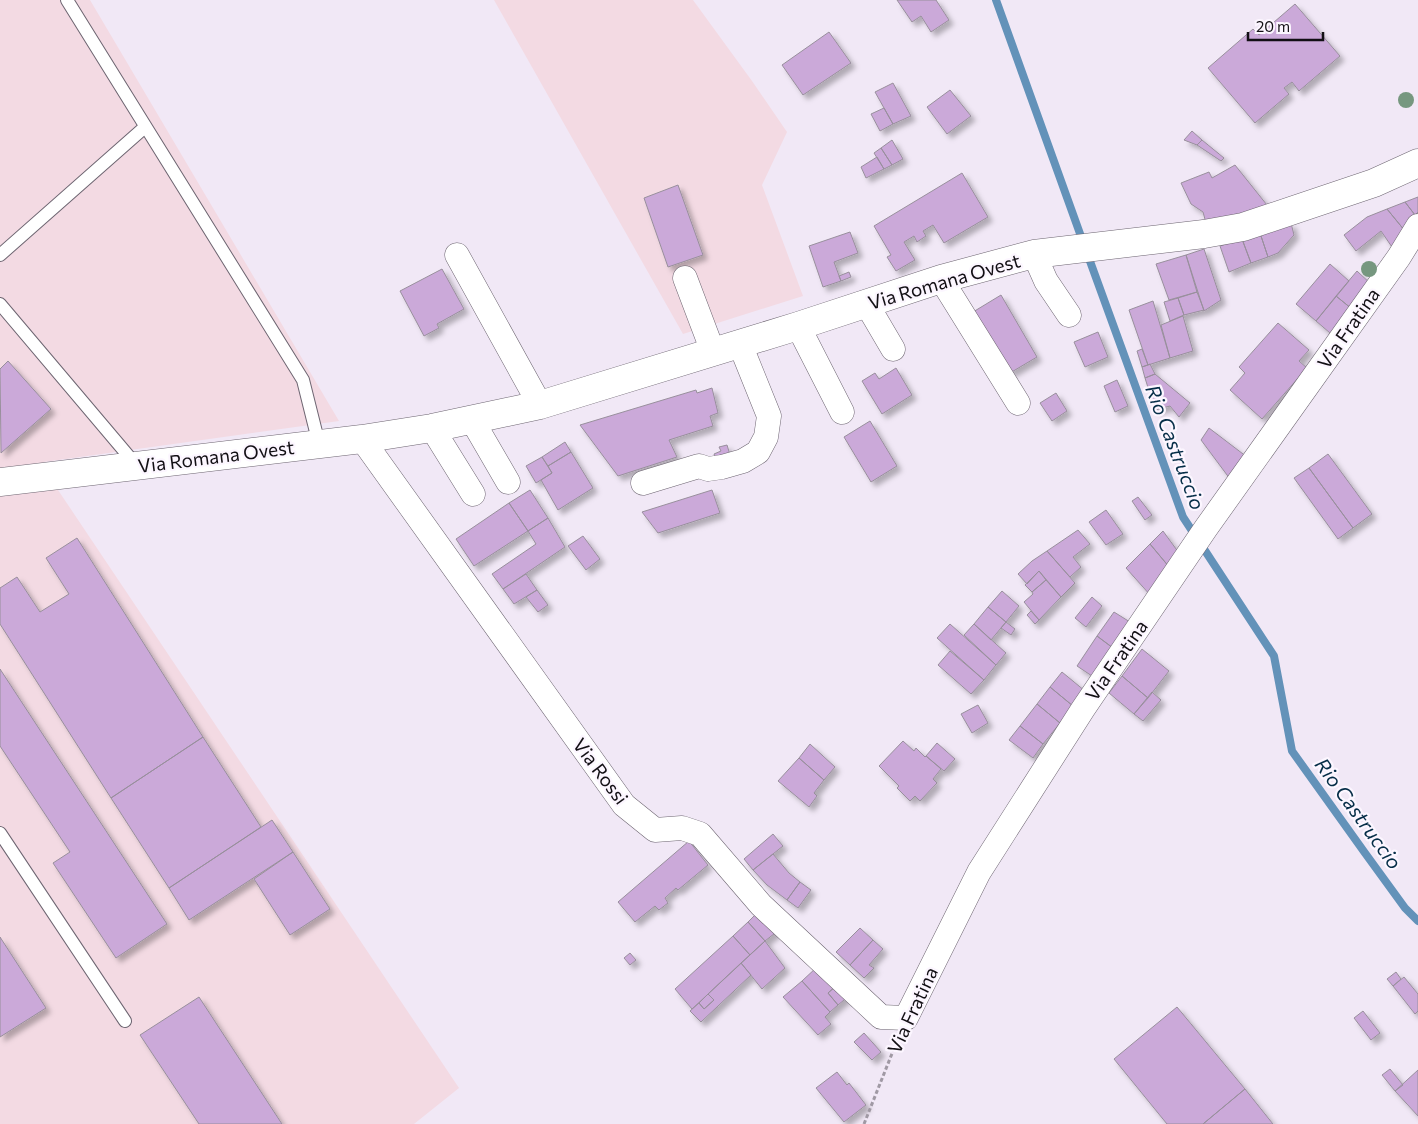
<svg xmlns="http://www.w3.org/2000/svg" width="1418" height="1124" viewBox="0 0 1418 1124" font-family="Commissioner,sans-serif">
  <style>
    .industrial { fill: #f3dae3 }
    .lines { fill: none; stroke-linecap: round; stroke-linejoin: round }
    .stream { stroke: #6392b9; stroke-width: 8 }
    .building { fill: #cba9d9; stroke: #988f9c; filter: url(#shadow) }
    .service-casing { stroke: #6d6571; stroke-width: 14 }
    .minor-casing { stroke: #6d6571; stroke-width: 25 }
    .tertiary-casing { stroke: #6d6571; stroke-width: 29 }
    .path { stroke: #a099a4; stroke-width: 3; stroke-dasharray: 4 2.5; stroke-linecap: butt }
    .service { stroke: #fff; stroke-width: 12 }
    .minor { stroke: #fff; stroke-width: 24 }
    .tertiary { stroke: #fff; stroke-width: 28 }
    .tree { fill: #76977f }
    .labels { text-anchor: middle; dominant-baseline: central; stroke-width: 4.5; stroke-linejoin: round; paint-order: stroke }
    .street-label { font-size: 19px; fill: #120f14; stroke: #fcf6ff }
    .water-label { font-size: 20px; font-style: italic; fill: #052d47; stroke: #fcf6ff }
  </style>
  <defs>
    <filter id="shadow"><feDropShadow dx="4.5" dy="4.5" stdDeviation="2.5" flood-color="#0004"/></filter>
  </defs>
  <rect width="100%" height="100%" fill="#f1e8f6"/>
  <!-- industrial -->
  <path class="industrial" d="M0,0H90L339,421L44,462L58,490L459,1088L414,1124H0Z
    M494,0H693L752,81L787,132L762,185L803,296L683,334Z"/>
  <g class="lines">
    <!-- stream -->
    <path class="stream" d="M996,0L1083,242
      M1087,253L1183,517L1274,656L1292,751L1365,853L1405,908L1418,921"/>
  </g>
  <!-- building -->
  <path class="building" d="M897,0H936L949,20L931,32L921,16L912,22Z
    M1295,4L1340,56L1299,91L1292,82L1284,88L1289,94L1255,123L1208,68L1253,29L1259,35Z
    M829,32L851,63L803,95L782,65Z
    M893,83L911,116L893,124L875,92Z
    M950,90L971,116L947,134L927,107Z
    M884,108L893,124L880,131L871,114Z
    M1192,131L1202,140L1197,145L1184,140Z
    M892,140L903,159L892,165L881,148Z
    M1202,140L1224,158L1221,161L1197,145Z
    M881,148L892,165L884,169L874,153Z
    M877,157L884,169L866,178L861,167Z
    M1235,165L1267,205L1219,222L1206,223L1203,212L1191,204L1181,183L1209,172L1212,178Z
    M962,173L988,217L944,243L933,225L923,231L926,236L917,242L914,236L904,242L915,260L896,271L887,257L891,255L874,226Z
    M678,185L703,255L668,267L644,198Z
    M1418,197V212L1415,215L1405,202Z
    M1405,202L1415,215L1405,231L1387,209Z
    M1387,209L1405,231L1394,250L1381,231L1356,251L1344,235L1367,217Z
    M1291,223L1294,235L1278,253L1268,257L1260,233Z
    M850,232L858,253L834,262L841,281L823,287L809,246Z
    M1260,233L1268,257L1251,263L1242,239Z
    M1242,239L1251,263L1229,272L1220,246Z
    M1204,249L1221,300L1204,311L1186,255Z
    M1186,255L1197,292L1169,300L1156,264Z
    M1330,264L1349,281L1316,321L1296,304Z
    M442,269L464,309L437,324L439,328L424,336L400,291Z
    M1357,271L1372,285L1352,309L1336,296Z
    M849,272L851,277L841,281L839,276Z
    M1197,292L1204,310L1184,315L1178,298Z
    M1001,295L1037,357L1010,373L973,312Z
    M1336,296L1352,309L1330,333L1316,321Z
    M1178,298L1184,315L1170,321L1164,302Z
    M1153,301L1170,358L1148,365L1129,310Z
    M1183,316L1193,351L1170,358L1161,325Z
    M1278,323L1309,350L1299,361L1307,368L1262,419L1230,390L1245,373L1239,367Z
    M1098,332L1108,357L1085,367L1074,342Z
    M1142,349L1148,365L1142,367L1137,351Z
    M8,361L51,409L1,453L0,369Z
    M1150,364L1155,374L1145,378L1142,367Z
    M896,368L912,395L882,414L862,381L875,373L879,379Z
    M1155,374L1190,403L1179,417L1170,406L1155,410L1145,378Z
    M1117,380L1128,406L1115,412L1104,386Z
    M712,388L718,413L710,416L713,426L669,440L677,457L618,476L580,425L696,390L697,393Z
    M1056,393L1067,411L1052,421L1040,403Z
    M870,421L897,466L871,482L844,437Z
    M1209,428L1247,457L1230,479L1201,440Z
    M565,442L571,452L548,466L542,457Z
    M727,445L731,458L717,462L714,454L721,451L719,447Z
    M571,452L593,488L558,510L541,480L552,473L548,466Z
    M1328,454L1372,514L1353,528L1309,468Z
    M542,457L552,473L536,483L526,466Z
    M1309,468L1353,528L1338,539L1294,478Z
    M530,490L548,518L528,531L509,503Z
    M712,490L720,513L658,533L642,512Z
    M1138,497L1152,515L1145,520L1132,501Z
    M509,503L528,531L474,566L456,539Z
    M1106,510L1123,534L1106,545L1089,522Z
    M548,518L565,547L503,589L492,574L536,544L528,531Z
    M1078,530L1090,544L1073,557L1081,567L1070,577L1047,551Z
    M1163,531L1179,553L1170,568L1150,544Z
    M583,536L600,559L586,570L568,546Z
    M77,538L203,737L111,798L0,624V588L17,577L40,612L69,594L46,558Z
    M1150,544L1170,568L1151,596L1126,568Z
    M1047,551L1075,583L1061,597L1039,571L1027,584L1018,574L1032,561Z
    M1039,571L1046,580L1032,592L1025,585Z
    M526,574L537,590L514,604L503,589Z
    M1046,580L1061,597L1039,620L1024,602L1033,594L1032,592Z
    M537,590L548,605L538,612L526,597Z
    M1002,591L1019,606L1006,622L988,607Z
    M1092,597L1102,606L1086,627L1075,618Z
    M988,607L1006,622L991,640L974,624Z
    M1031,611L1039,620L1035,624L1027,615Z
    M1114,612L1130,622L1113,648L1097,636Z
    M1006,622L1015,629L1011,635L1001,628Z
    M950,624L996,665L984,680L937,638Z
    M974,624L1006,653L996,665L964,635Z
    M1097,636L1113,648L1095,678L1077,666Z
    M1142,649L1169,671L1148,698L1122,676Z
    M950,651L984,680L971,694L938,665Z
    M0,669L167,924L116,958L53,863L70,852L0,746Z
    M1062,672L1085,691L1073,706L1050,687Z
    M1122,676L1148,698L1134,714L1109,693Z
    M1050,687L1073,706L1060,723L1037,704Z
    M1152,692L1161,700L1143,721L1134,714Z
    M1037,704L1060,723L1043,744L1020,726Z
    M978,705L988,723L972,733L961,714Z
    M1020,726L1043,744L1033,758L1009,740Z
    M203,737L261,827L169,888L111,798Z
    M903,741L914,751L916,748L925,757L926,756L941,769L933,779L937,783L920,801L915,796L910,801L897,788L899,786L879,766Z
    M937,743L955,759L944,771L926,756Z
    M810,744L835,767L824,780L799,758Z
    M799,758L824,780L814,793L817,796L809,807L778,781Z
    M272,820L293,852L189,920L169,888Z
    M773,834L783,846L753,870L744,859Z
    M689,841L708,865L678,890L676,888L665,898L668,903L659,910L655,906L635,922L618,902Z
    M293,852L330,909L290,935L254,879Z
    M773,854L789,873L800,882L787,900L767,885L753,870Z
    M800,882L811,890L798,908L787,900Z
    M760,910L779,930L765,941L748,922Z
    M748,922L765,941L750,955L733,936Z
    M860,928L873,940L850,965L836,952Z
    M733,936L750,955L692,1009L675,989Z
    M0,937L46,1008L0,1037Z
    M873,940L883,949L869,965L874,968L864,978L850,965Z
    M765,941L785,968L762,989L741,963Z
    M630,953L636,960L630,965L624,958Z
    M741,963L751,975L701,1022L690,1011L699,1003L704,1009L714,1000L708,994Z
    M817,967L835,987L828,993L838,1005L830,1012L802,981Z
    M1396,972L1401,979L1393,986L1387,979Z
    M1404,977L1418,994V1011L1415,1014L1393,986Z
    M802,981L830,1012L825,1017L831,1024L818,1035L783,997Z
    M839,983L850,995L838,1005L828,993Z
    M708,994L714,1000L704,1009L699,1003Z
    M199,997L282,1124H199L140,1035Z
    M1177,1007L1245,1089L1203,1124H1167L1114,1059Z
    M1363,1011L1380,1033L1371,1040L1354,1018Z
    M864,1033L881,1052L872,1060L854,1042Z
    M1390,1069L1403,1085L1395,1091L1382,1075Z
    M1418,1070V1116L1395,1091Z
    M837,1072L847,1085L849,1083L866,1105L844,1122L816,1088Z
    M1245,1089L1273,1124H1203Z"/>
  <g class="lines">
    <!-- service casing -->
    <g class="service-casing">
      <path id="service" d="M67,0L303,380L319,444
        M0,255L145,127
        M0,304L137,466
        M0,833L125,1021"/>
    </g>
    <!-- minor casing -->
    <g class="minor-casing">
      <path id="minor" d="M1034,254L1046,281L1069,315
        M457,255L540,405
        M685,278L713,352
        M941,279L1018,403
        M866,303L893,349
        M798,326L842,412
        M472,420L508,482
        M432,428L473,494
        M362,439L624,805L655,830L682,828L700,834L761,905L881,1017L906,1018L979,872L1083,709L1206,528L1399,257L1418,226
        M643,483L699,466L708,469L722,467L743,461L758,452L766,437L769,416L740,344"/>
    </g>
    <!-- tertiary casing -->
    <g class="tertiary-casing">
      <path id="tertiary" d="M0,482L362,439L432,428L540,405L798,326L941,279L1034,254L1204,234L1243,227L1374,183L1418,163"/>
    </g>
    <!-- path -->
    <path class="path" d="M864,1124L897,1041"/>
    <!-- service -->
    <use href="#service" class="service"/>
    <!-- minor -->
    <use href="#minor" class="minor"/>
    <!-- tertiary -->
    <use href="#tertiary" class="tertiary"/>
  </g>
  <!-- trees -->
  <g class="tree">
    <circle cx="1406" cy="100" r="8"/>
    <circle cx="1369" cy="269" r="8"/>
  </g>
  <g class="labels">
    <!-- street labels -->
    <g class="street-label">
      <text transform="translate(944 281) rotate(-16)">Via Romana Ovest</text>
      <text transform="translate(1348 328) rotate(-55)">Via Fratina</text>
      <text transform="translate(216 456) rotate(-7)">Via Romana Ovest</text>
      <text transform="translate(1116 660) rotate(-55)">Via Fratina</text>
      <text transform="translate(601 771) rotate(53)">Via Rossi</text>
      <text transform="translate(912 1010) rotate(-65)">Via Fratina</text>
    </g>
    <!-- water labels -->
    <g class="water-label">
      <text transform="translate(1176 447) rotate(69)">Rio Castruccio</text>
      <text transform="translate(1359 813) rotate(54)">Rio Castruccio</text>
    </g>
  </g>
  <!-- scale -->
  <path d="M1248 32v8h75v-8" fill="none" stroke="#120f14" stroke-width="2.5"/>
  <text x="1256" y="32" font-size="15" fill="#120f14" stroke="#fcf6ff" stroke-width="4" paint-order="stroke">20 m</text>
</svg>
